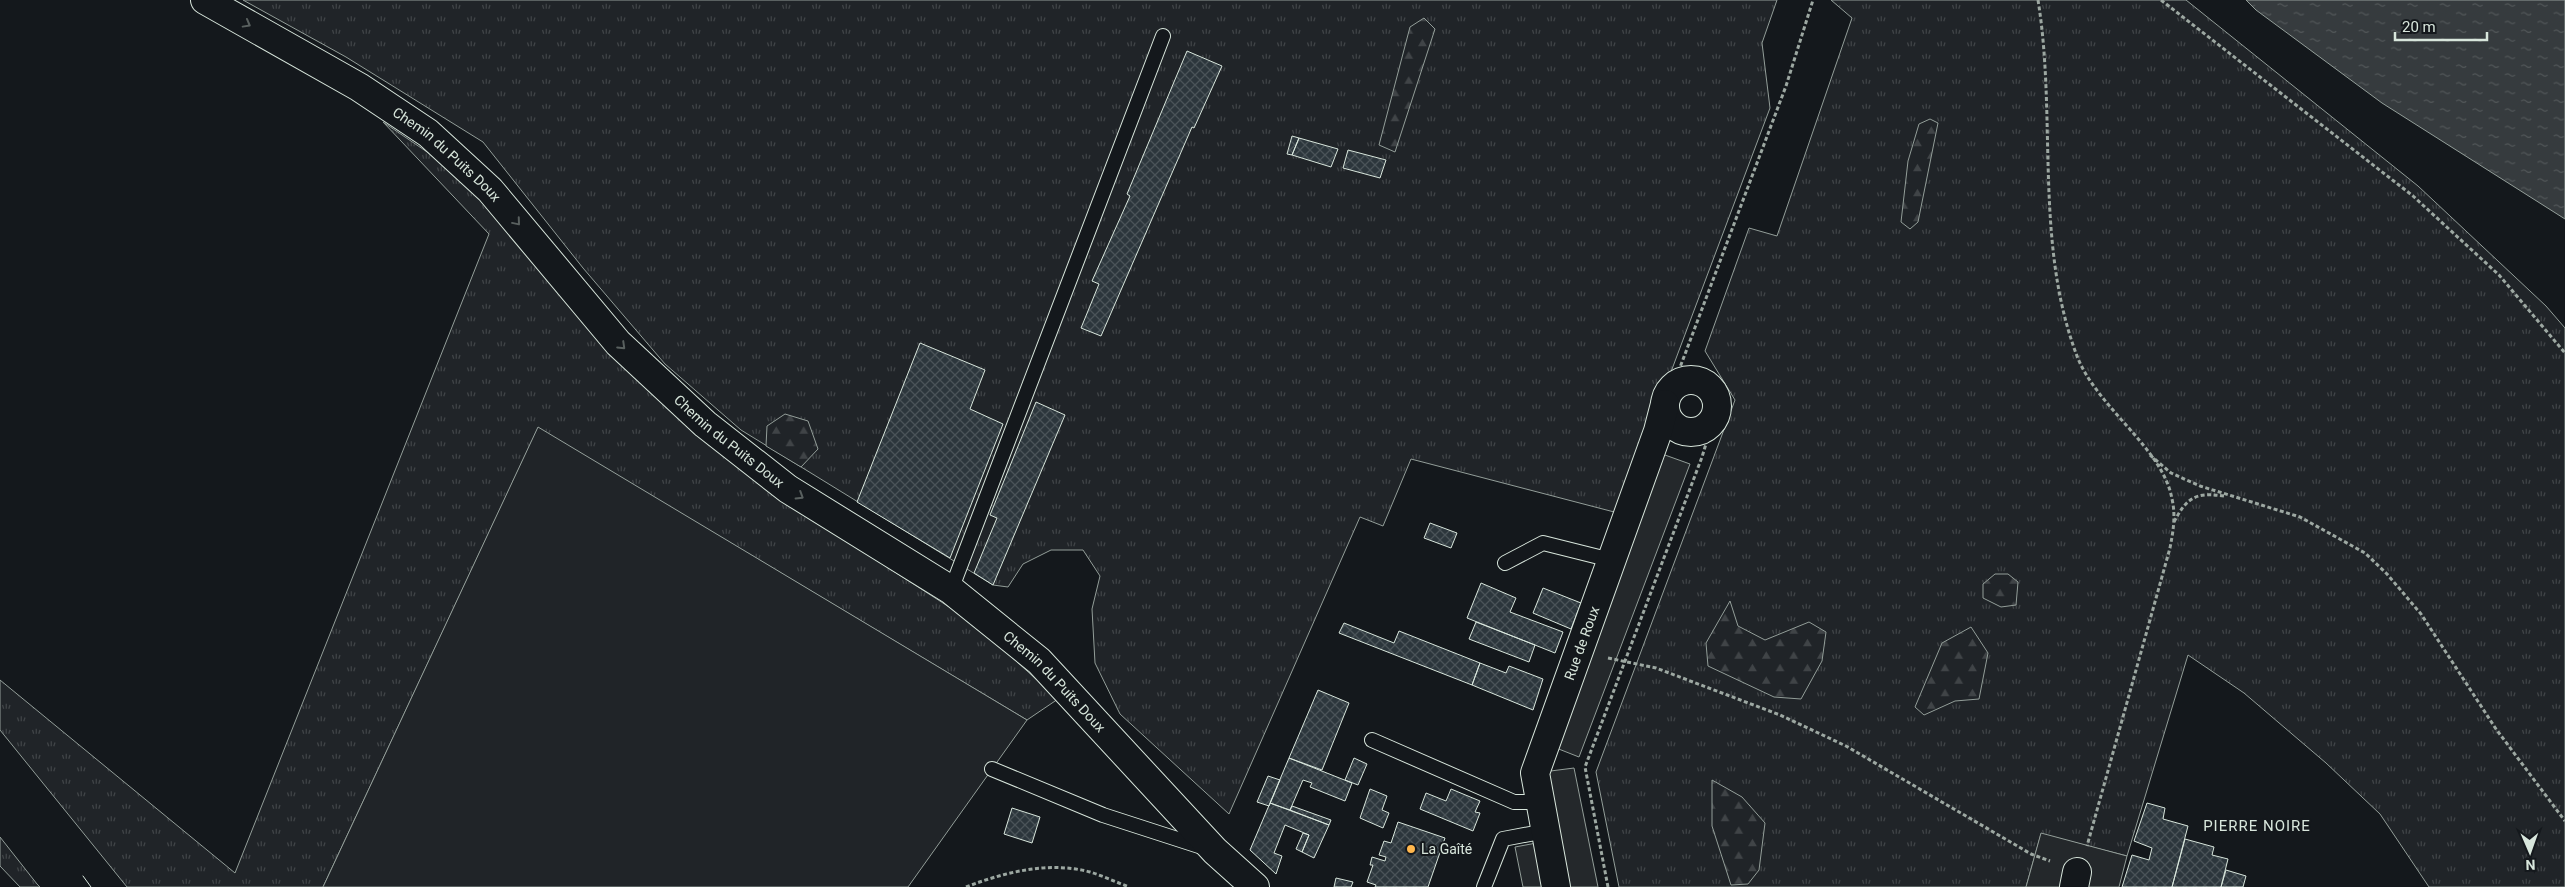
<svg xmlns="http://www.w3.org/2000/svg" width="2565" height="887" viewBox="0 0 2565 887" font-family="Roboto,sans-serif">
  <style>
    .grass { fill: url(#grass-tufts); stroke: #939e99 }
    .forest { fill: url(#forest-firs); stroke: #939e99 }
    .pitch { fill: #202428; stroke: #939e99 }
    .parking { fill: #24282b; stroke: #939e99 }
    .water { fill: url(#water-ripples); stroke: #939e99 }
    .building { fill: url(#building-cross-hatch); stroke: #d8e6dc }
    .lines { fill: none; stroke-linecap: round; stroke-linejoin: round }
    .service-casing { stroke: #d8e6dc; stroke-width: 16 }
    .minor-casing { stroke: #d8e6dc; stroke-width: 30 }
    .tertiary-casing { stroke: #d8e6dc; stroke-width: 30 }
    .path { stroke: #9da8a2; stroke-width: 3; stroke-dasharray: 4 2.5; stroke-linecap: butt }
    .service { stroke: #14181c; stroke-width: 14 }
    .minor { stroke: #14181c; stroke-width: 28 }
    .tertiary { stroke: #14181c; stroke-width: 28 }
    .tram { stroke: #d8e6dc; stroke-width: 1 }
    .oneway { stroke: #59605f }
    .poi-dot { fill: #ffb74d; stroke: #14181c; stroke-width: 2 }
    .labels { text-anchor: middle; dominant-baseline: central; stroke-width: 4; stroke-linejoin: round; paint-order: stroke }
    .street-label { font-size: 14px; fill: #d8e6dc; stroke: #14181c }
    .poi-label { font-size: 14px; fill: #d8e6dc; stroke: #14181c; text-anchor: start }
    .neighbourhood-label { font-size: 15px; letter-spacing: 1px; fill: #d8e6dc; stroke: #14181c }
  </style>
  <defs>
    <pattern id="grass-tufts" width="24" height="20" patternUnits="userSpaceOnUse" patternTransform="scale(1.25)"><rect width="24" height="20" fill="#202428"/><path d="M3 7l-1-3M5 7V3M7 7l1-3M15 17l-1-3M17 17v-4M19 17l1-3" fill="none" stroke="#404447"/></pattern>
    <pattern id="forest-firs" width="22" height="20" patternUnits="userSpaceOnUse" patternTransform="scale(1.25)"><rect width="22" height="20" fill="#202428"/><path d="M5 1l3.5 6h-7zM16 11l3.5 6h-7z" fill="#404447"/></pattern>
    <pattern id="water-ripples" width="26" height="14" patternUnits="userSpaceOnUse" patternTransform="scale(1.25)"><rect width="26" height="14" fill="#363b3e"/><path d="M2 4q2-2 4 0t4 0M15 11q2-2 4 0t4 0" fill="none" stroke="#525759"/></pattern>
    <pattern id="building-cross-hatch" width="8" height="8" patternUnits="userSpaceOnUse" patternTransform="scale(1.25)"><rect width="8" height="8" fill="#2c363c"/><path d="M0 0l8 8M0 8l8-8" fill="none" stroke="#4a5358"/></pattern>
  </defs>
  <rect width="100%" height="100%" fill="#14181c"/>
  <!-- grass -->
  <path class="grass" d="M243,0H1777L1762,43L1770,108L1618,513L1411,459L1383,526L1360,517L1229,814L1120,714L1095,663L1092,609L1100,576L1083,550H1051L1023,564L1008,587L993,585L741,430L665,364L583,268L483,142L346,57Z
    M1831,0H2186L2418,186L2546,306L2565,328V887H2429L2380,814L2326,763L2244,693L2188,655L2127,856L2041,834L2026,887H1619L1596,772L1735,400L1705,351L1749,228L1777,236L1852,18Z
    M383,122L458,173L514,234L636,378L735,464L887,567L974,623L1058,699L1027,720L538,428L323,887H127L0,730V680L235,873L489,234Z
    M0,837L37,884L40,887H20L0,866Z"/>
  <!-- forest -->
  <path class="forest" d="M1424,18L1435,29L1395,152L1379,145L1410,27Z
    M1930,119L1938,123L1918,222L1910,229L1901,222L1908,161L1919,124Z
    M785,414L808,421L818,449L801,467L766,446L767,426Z
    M1995,574H2008L2018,582L2016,605L2001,607L1983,598V584Z
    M1730,601L1738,626L1765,640L1809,622L1826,632L1822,661L1801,699L1774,697L1708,666L1706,643Z
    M1971,627L1988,653L1979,699L1955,701L1924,715L1915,707L1942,643Z
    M1712,780L1742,797L1765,823L1759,870L1748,884L1731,885L1712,826Z"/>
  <!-- pitch -->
  <path class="pitch" d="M538,427L1027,720L908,887H323Z"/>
  <!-- parking -->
  <path class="parking" d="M1651,450L1690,464L1579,757L1546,744Z
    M1574,768L1598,887H1523L1515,847L1547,841L1535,773Z
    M2041,833L2127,856L2119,887H2026Z"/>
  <!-- water -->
  <path class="water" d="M2246,0H2565V219L2382,103L2256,10Z"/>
  <!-- building -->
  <path class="building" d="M1187,51L1222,66L1194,128L1192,127L1101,336L1081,328L1099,284L1092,281L1130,196L1127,194Z
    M1292,136L1299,138L1292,155L1287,154Z
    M1299,138L1338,149L1331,167L1292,155Z
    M1348,150L1386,160L1380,178L1343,168Z
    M920,343L985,370L970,409L1003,424L950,558L857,502Z
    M1036,402L1065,415L993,585L974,573L997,518L990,515Z
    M1430,523L1457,533L1451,548L1424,538Z
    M1481,583L1516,598L1510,612L1563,632L1555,653L1467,618Z
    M1543,588L1581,603L1571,629L1533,613Z
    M1476,622L1535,645L1529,662L1469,639Z
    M1344,623L1394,643L1399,631L1480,663L1472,685L1339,633Z
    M1480,663L1506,673L1509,666L1543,679L1533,710L1472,685Z
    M1318,690L1349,703L1322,770L1289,758Z
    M1289,758L1352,783L1345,801L1310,787L1312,783L1303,780L1290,810L1270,803Z
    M1354,758L1367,764L1358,785L1345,780Z
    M1268,776L1280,780L1269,806L1257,802Z
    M1370,789L1387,796L1382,810L1389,813L1383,828L1360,818Z
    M1451,789L1480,801L1475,812L1480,813L1473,831L1420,809L1426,793L1446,801Z
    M1270,803L1329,825L1314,858L1302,852L1309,835L1285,825L1274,853L1282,856L1276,874L1250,850Z
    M2147,803L2165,808L2163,819L2188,826L2172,887H2122L2132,855L2149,860L2152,848L2134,841Z
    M1292,806L1331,820L1329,825L1290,810Z
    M1012,808L1040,817L1032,843L1004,834Z
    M1398,822L1445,838L1428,887H1375L1376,885L1367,882L1373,865H1370L1372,857L1385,861L1386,857L1379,855L1384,841L1391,843Z
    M1303,833L1309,835L1302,852L1296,849Z
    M2185,839L2214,847L2212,855L2228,859L2221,887H2172Z
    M2226,870L2246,876L2243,887H2221Z
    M1336,878L1353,882L1351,887H1334Z"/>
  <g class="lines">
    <!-- service casing -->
    <g class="service-casing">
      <path id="service" d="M1505,563L1543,543L1611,560
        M951,590L1163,36
        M1372,740L1514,802H1540
        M992,769L1103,815L1205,848
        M1484,887L1503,839L1546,831"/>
    </g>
    <!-- minor casing -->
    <g class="minor-casing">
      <g id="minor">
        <circle cx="1691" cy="406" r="26"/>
        <path id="s1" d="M1556,887L1535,773L1658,431L1665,404"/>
        <path d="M2074,887L2077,872"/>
      </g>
    </g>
    <!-- tertiary casing -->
    <g class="tertiary-casing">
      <g id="tertiary">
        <path id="s2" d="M205,0L359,87L428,133L490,190L618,343L705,424L788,489L951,590L1039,661L1215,851L1255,887"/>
      </g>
    </g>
    <!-- path -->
    <path class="path" d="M2038,0C2057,117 2034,243 2077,356C2097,408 2163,448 2172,499C2176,516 2173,532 2170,548L2087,846
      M2161,0L2413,196L2499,275L2565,353
      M1676,378L1786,86L1813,0
      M2150,455L2171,473L2200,486L2300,517L2365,553L2387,574L2421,614L2496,729L2565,821
      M2174,522C2187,497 2196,492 2224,496
      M1608,658L1656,668L1780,715L1846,746L2031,854L2050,861
      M966,887C1005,872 1049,861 1090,872C1103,876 1116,882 1129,887
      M1608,887L1585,767L1702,457L1715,414"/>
    <!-- service -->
    <use href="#service" class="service"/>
    <!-- minor -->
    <use href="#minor" class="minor"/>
    <!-- tertiary -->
    <use href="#tertiary" class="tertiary"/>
    <!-- tram -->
    <path class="tram" d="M83,876L91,887"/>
  </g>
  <!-- one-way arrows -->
  <defs><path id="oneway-chevron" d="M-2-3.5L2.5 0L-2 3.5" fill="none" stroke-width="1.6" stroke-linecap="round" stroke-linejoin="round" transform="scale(1.25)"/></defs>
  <g class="oneway">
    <use href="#oneway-chevron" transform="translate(247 24) rotate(29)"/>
    <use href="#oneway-chevron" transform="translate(517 222) rotate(50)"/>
    <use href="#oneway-chevron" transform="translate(622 346) rotate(44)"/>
    <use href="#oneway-chevron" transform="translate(800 496) rotate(32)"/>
  </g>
  <!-- markers -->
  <circle class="poi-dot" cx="1411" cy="849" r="5"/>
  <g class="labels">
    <!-- street labels -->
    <g class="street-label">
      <text stroke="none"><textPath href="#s2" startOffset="288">Chemin du Puits Doux</textPath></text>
      <text stroke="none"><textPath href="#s2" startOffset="692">Chemin du Puits Doux</textPath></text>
      <text stroke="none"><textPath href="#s1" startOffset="254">Rue de Roux</textPath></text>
      <text stroke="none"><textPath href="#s2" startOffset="1098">Chemin du Puits Doux</textPath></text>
    </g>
    <!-- poi labels -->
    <g class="poi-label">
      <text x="1421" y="849">La Gaîté</text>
    </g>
    <!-- neighbourhood labels -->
    <g class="neighbourhood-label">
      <text x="2257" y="826">PIERRE NOIRE</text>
    </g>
  </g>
  <!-- north arrow -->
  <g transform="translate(2530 852) rotate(178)" stroke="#14181c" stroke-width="4" paint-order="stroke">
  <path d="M0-4L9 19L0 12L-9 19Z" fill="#d8e6dc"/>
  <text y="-8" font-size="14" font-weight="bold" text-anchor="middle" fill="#d8e6dc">N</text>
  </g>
  <!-- scale -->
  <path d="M2395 32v8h92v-8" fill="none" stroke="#d8e6dc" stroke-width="2.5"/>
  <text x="2402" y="32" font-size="15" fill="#d8e6dc" stroke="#14181c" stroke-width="4" paint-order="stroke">20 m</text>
</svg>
